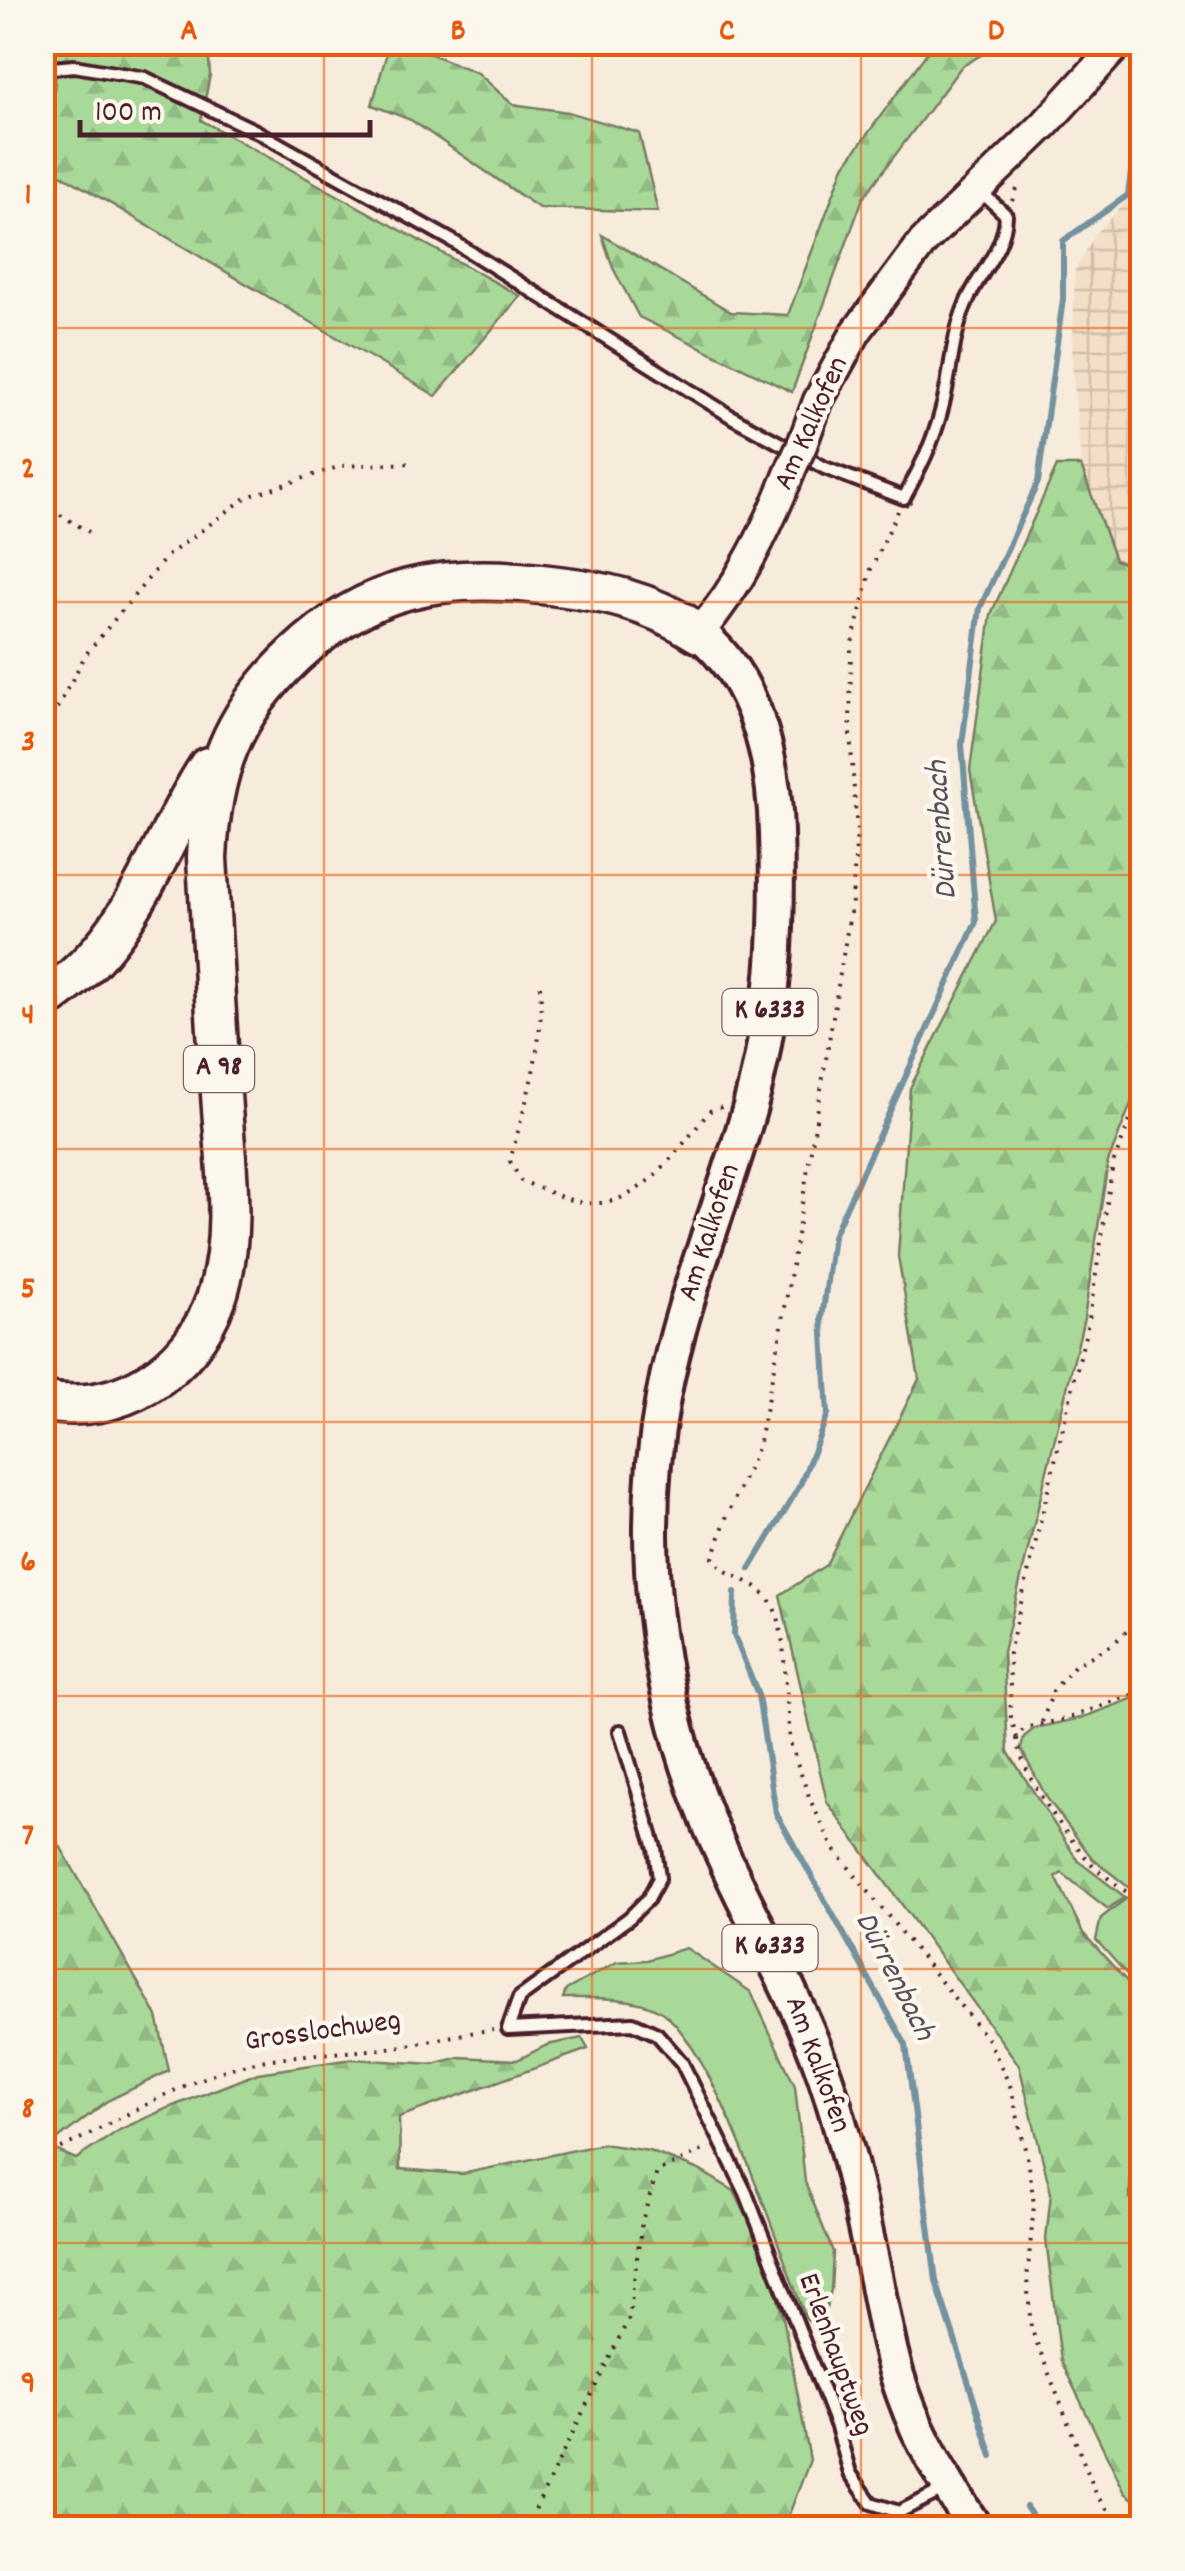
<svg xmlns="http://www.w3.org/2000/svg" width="1185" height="2571" viewBox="0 0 1185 2571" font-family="Dekko,sans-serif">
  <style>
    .industrial { fill: url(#industrial-grid) }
    .green { fill: #a8d999; stroke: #797c62; stroke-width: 2.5 }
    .forest { fill: url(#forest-firs); stroke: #797c62; stroke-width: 2.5 }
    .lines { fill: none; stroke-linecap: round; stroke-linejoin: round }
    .stream { stroke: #73919f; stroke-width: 6 }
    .lane-casing { stroke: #4a1f2b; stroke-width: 18 }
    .secondary-casing { stroke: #4a1f2b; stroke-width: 35 }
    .primary-casing { stroke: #4a1f2b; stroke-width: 40 }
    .highway-casing { stroke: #4a1f2b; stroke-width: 45 }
    .path { stroke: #4a1f2b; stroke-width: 4; stroke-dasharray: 2.5 8; stroke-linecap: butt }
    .lane { stroke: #fbf7ec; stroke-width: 10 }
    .secondary { stroke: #fbf7ec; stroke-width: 28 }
    .primary { stroke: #fbf7ec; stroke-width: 32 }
    .highway { stroke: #fbf7ec; stroke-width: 38 }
    .secondary-bridge-casing { stroke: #4a1f2b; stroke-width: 35; stroke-linecap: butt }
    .secondary-bridge { stroke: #fbf7ec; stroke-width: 28 }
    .grid { fill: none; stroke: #e8590c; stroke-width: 2.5; stroke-opacity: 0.55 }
    .labels { text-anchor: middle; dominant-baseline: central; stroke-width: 9; stroke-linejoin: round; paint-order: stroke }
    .shield { fill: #fbf7ec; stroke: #7f6065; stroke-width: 2.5 }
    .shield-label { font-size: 28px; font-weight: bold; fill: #4a1f2b }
    .street-label { font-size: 30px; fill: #4a1f2b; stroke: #fbf7ec }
    .water-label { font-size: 32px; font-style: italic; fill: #5b4e5c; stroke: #fbf7ec }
    .neatline { fill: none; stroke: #e8590c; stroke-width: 4 }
    .grid-label { font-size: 32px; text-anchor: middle; font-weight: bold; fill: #e8590c }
  </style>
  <defs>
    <pattern id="industrial-grid" width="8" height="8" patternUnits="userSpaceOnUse" patternTransform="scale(2.5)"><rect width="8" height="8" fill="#f3dec7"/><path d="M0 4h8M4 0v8" fill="none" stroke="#d2beab"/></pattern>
    <pattern id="forest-firs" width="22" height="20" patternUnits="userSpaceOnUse" patternTransform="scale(2.5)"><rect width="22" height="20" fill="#a8d999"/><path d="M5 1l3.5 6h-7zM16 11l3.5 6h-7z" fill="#92ba84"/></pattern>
  </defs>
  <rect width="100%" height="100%" fill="#f7ecdb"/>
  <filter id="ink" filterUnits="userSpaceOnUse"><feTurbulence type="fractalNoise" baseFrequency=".01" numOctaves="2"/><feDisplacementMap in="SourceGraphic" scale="20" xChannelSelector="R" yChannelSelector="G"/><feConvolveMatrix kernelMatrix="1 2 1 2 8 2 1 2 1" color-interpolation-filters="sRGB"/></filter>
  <g filter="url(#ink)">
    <!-- industrial -->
    <path class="industrial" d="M1142,185V570L1115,560L1081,466L1072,362L1075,270L1096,233Z"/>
    <!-- green -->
    <path class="green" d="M1142,1695V1898L1093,1859L1047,1798L1021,1749L1024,1737L1035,1728L1081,1718Z
      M1127,1898L1142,1910V1991L1096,1940L1101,1918Z
      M686,1948L751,1992L795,2086L805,2182L833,2252L831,2290L824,2316L815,2327L806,2319C780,2252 715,2046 660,2011C634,1996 591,1998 563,1998L566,1990L617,1962L647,1960Z"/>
    <!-- forest -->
    <path class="forest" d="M390,42L404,43L478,73L512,104L568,112L639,133L658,212L539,208L411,120L372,105Z
      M42,43H208L210,75L201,120L520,296L436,396L47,166L56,69H43Z
      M934,43H1001L961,67L863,198L792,392L639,317L613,268L602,235L731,312L788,315L844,166Z
      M1057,466H1081L1115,560L1142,570V1076L1108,1162L1084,1318L1003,1652L1008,1752L1078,1861L1125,1897L1108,1909L1062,1873L1056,1877L1083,1933L1142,1998V2141L1131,2131L1130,2198L1142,2196V2506L1125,2493L1061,2361L1046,2239L1051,2193L1019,2065L827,1802L780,1595L826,1565L919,1379L898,1256L910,1088L996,921L970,770L991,614Z
      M42,1827L60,1846L157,2016L169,2071L107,2101L48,2147L76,2159L121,2129L168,2108L258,2073L352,2059L434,2064L459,2057L517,2060L547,2045L582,2038L588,2049L399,2117L400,2169L462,2174L603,2144L649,2151L699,2170L734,2191L766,2255L783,2317L810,2460L788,2517L796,2528H43Z"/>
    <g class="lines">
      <!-- stream -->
      <path class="stream" d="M750,1569L800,1485L828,1414L822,1319L833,1236L976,922L962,744L980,608L1038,482L1063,299V241L1128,195L1133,156L1142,153
        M735,1592L734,1635L758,1695L776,1813L906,2045L936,2281L992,2456
        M1026,2507L1040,2528"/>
      <!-- lane casing -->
      <g class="lane-casing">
        <path id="lane" d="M42,69L74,66L145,78L256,131L451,240L732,417L825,468L904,498C919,470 933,443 941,412C951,377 951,340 965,306C977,274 1005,251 1006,215L979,190
          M620,1731L655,1848L659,1878L648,1899L629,1918L519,1998L508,2029L633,2023L657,2034L682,2063L746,2193L837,2427L850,2473L871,2503L899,2512L947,2488"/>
      </g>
      <!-- secondary casing -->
      <g class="secondary-casing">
        <path id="secondary" d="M802,445L818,401L856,332L923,242L1045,124L1120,42
          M699,633C741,584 768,527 792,467"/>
      </g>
      <!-- primary casing -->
      <g class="primary-casing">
        <path id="primary" d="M699,633C757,680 774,761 776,832C779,926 775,1018 749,1110C722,1206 681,1299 663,1398C637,1538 654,1689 708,1821C746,1914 801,1998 831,2095C850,2155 863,2217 876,2280C884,2319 890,2359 904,2396C921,2444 948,2486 975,2528"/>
      </g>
      <!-- highway casing -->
      <g class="highway-casing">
        <path id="highway" d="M42,1001C134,943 153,852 208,767
          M42,1401C119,1418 191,1370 216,1299C238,1235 225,1160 221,1094C216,1015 211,937 207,858C211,772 231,715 295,655C369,585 442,573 541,584C599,590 649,600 699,633"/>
      </g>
      <!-- path -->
      <path class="path" d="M1012,201L1020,182
        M42,504L89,532
        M898,511L871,569L851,647L850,733L857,832L852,901L781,1332L758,1447L726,1518L713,1558L722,1569L755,1586L768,1597L778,1616L783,1643L790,1743L811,1802L834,1849L989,2041L1011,2088L1029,2166L1034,2205L1027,2279L1031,2328L1097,2496L1112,2516L1130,2528
        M42,736L86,654L167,556L247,497L341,466L413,463
        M540,986C545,1045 525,1104 510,1161L521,1181C541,1188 567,1202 588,1203C642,1208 679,1147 710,1111L722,1107
        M1142,1691L1069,1718L1024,1728L1017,1738C1021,1775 1063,1830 1087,1859C1102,1876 1125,1890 1142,1903
        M1042,1722L1053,1691L1075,1665L1112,1645L1131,1627L1142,1602
        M1017,1738L1011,1718L1009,1653L1089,1319L1113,1164L1142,1090
        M42,2157C101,2131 154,2096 214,2074C274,2051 334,2056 395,2047C429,2042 460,2033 493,2030
        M42,2524L139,2523L164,2528
        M526,2528L629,2318L642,2221L657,2172L708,2148"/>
      <!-- lane -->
      <use href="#lane" class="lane"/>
      <!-- secondary -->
      <use href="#secondary" class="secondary"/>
      <!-- primary -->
      <use href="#primary" class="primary"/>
      <!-- highway -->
      <use href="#highway" class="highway"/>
      <!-- secondary-bridge casing -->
      <g class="secondary-bridge-casing">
        <path id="secondary-bridge" d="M792,467L802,445"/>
      </g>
      <!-- secondary-bridge -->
      <use href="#secondary-bridge" class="secondary-bridge"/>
    </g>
  </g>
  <!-- grid -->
  <path class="grid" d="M324,42V2528M592,42V2528M861,42V2528M42,328H1142M42,602H1142M42,875H1142M42,1149H1142M42,1422H1142M42,1696H1142M42,1969H1142M42,2243H1142"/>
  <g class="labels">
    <!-- shield labels -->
    <g class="shield">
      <rect x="722.5" y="989" width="95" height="46" rx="8"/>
      <rect x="184" y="1046" width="70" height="46" rx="8"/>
      <rect x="722.5" y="1925" width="95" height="46" rx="8"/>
    </g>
    <g class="shield-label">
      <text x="770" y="1012">K 6333</text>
      <text x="219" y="1069">A 98</text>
      <text x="770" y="1948">K 6333</text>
    </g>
    <!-- street labels -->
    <g class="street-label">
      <text transform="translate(813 424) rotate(-66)">Am Kalkofen</text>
      <text transform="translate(711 1233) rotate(-72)">Am Kalkofen</text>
      <text transform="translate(323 2033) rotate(-8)">Grosslochweg</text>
      <text transform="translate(816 2065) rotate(70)">Am Kalkofen</text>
      <text transform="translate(834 2355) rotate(70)">Erlenhauptweg</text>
    </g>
    <!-- water labels -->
    <g class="water-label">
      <text transform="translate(944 830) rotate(-94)">Dürrenbach</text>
      <text transform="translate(893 1977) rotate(63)">Dürrenbach</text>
    </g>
  </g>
  <!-- margin -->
  <rect width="1185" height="2571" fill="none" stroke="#fbf7ec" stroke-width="110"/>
  <!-- scale -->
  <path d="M80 120v15h290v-15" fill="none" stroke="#4a1f2b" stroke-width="5"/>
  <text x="95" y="120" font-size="30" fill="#4a1f2b" stroke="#fbf7ec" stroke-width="8" paint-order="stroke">100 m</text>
  <rect x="55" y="55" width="1075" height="2461" class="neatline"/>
  <g class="grid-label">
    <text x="189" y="39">A</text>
    <text x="458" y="39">B</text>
    <text x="727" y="39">C</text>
    <text x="996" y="39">D</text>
    <text x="28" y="203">1</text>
    <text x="28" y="477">2</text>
    <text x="28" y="750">3</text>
    <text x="28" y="1023">4</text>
    <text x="28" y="1297">5</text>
    <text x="28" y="1570">6</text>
    <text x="28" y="1844">7</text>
    <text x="28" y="2117">8</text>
    <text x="28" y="2391">9</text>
  </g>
</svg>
